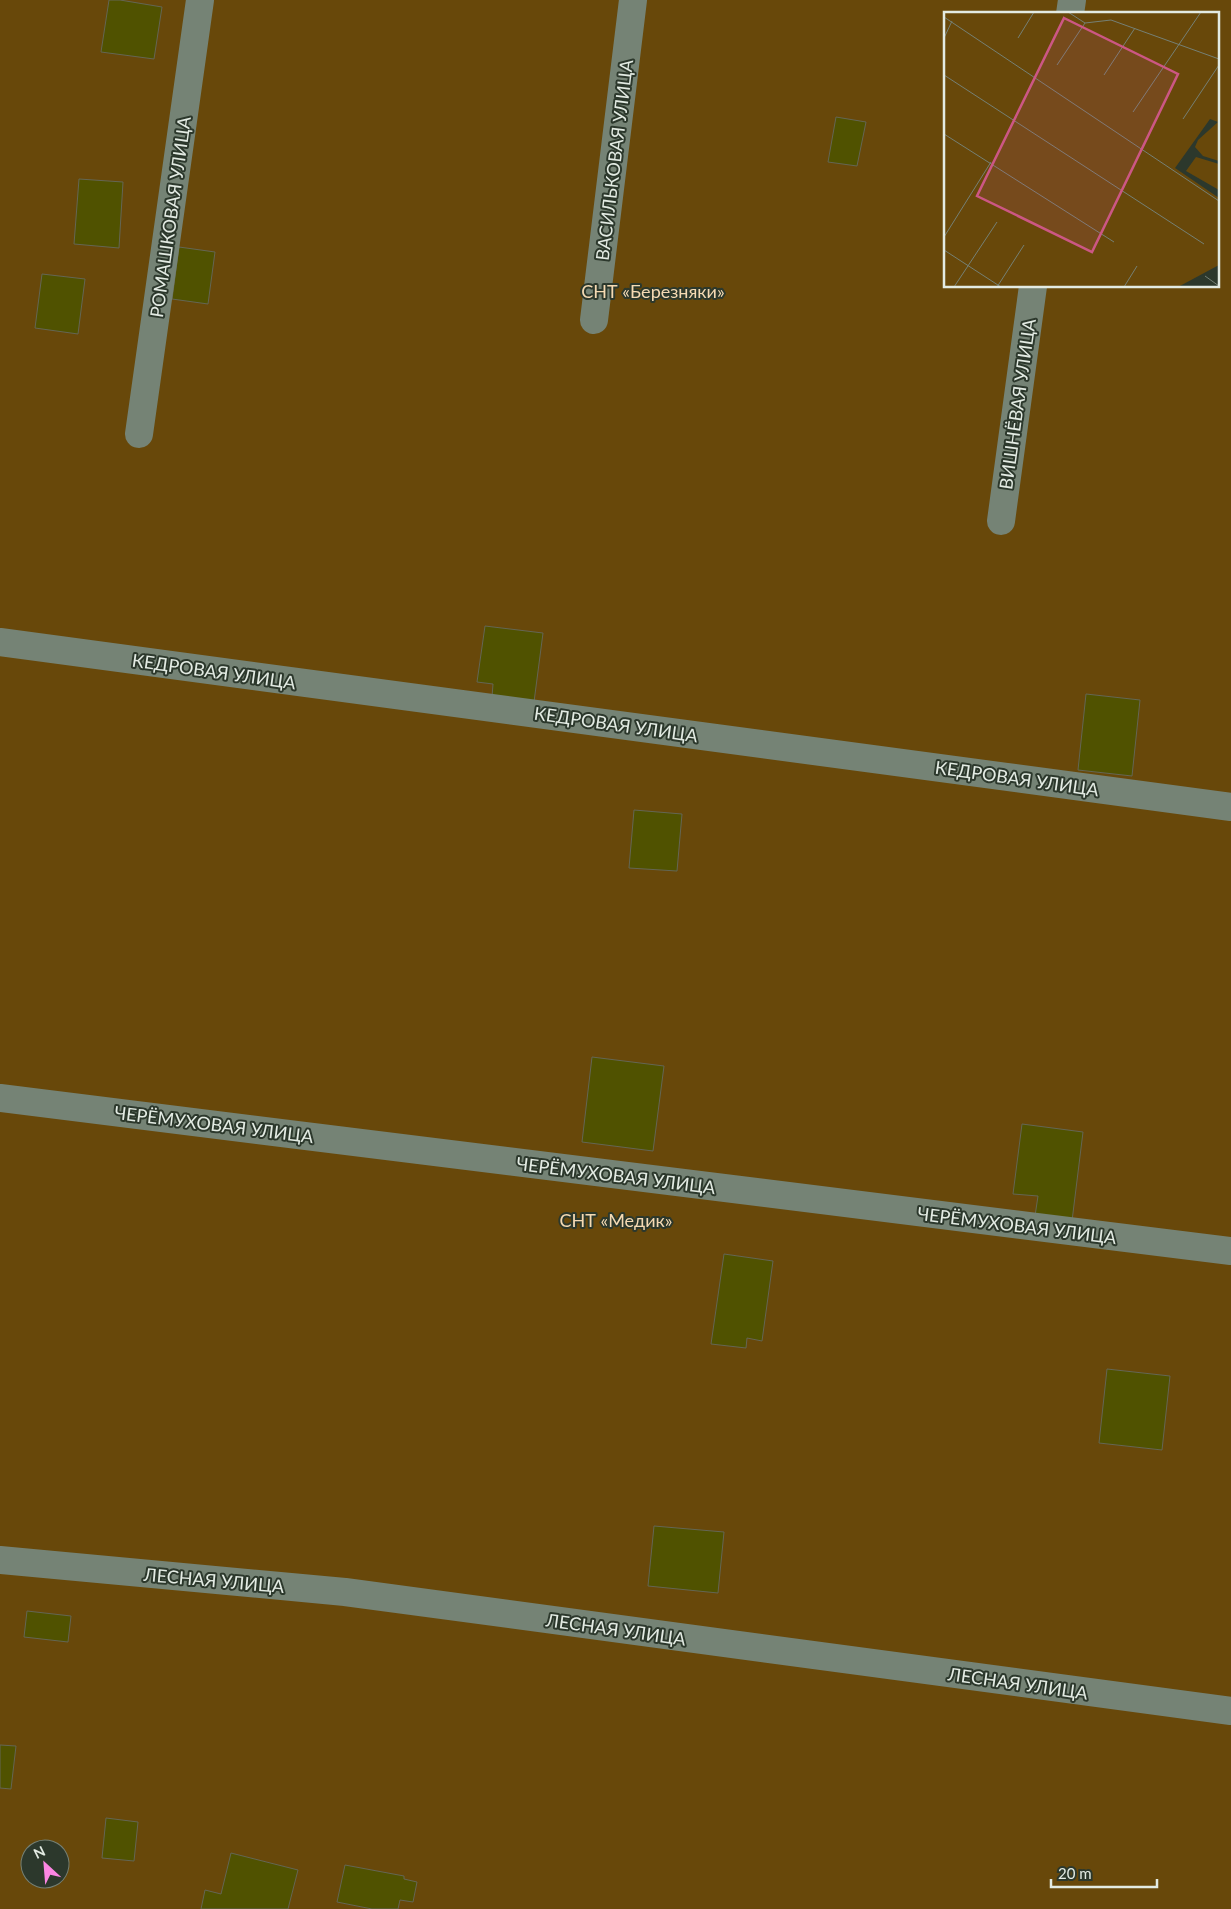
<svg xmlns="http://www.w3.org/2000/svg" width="1231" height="1909" viewBox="0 0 1231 1909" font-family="Lato,sans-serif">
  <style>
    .green { fill: #68480a; fill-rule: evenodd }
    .building { fill: #505200; stroke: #646654 }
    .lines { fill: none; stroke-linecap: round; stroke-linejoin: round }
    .minor { stroke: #758375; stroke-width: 28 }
    .labels { text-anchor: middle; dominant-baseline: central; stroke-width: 4; stroke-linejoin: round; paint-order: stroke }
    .street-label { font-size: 18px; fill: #e3ebe3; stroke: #2c382c }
    .park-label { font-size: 18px; fill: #f5dab3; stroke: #2c382c }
    .inset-road { fill: none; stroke: #758075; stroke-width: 1 }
    .view { fill: #cc5784; fill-opacity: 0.15; stroke: #cc5784; stroke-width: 2.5 }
    .inset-edge { fill: none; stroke: #e3ebe3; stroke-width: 2.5 }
  </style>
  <rect width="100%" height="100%" fill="#2c382c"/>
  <!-- green -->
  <path class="green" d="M0,0H1231V1909H0ZM945,14H1217V286H945ZM30,1849H60V1879H30Z"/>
  <!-- building -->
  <path class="building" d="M109,0H120L162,7L154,59L101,52Z
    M836,117L866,122L857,166L828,162Z
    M79,179L123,182L119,248L74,244Z
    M179,247L215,252L208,304L172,299Z
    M42,274L85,279L78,334L35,328Z
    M485,626L543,633L534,702L492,697L493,684L477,682Z
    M1086,694L1140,700L1132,776L1078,770Z
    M634,810L682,814L677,871L629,868Z
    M592,1057L664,1066L653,1151L582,1142Z
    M1022,1124L1083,1132L1072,1221L1035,1216L1038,1196L1013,1194Z
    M724,1254L773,1261L762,1341L747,1338L746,1348L711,1344Z
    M1107,1369L1170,1376L1162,1450L1099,1443Z
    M654,1526L724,1532L718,1593L648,1586Z
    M27,1611L71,1616L68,1642L24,1637Z
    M0,1745L16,1746L11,1789L0,1788Z
    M106,1818L138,1822L134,1861L102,1858Z
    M231,1853L298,1870L288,1909H201L205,1890L221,1894Z
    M345,1865L404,1876V1879L417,1882L413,1902L400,1900L398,1909H372L337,1902Z"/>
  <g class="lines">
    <!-- minor -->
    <path class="minor" d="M1070,14L1072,0
      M594,320L633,0
      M139,434L200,0
      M1001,521L1033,286
      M0,642L1231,807
      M0,1098L1231,1251
      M0,1560L345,1592L1231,1711"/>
  </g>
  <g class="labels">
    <!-- street labels -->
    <g class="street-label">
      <text transform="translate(614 160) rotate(-83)">ВАСИЛЬКОВАЯ УЛИЦА</text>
      <text transform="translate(170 217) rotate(-82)">РОМАШКОВАЯ УЛИЦА</text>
      <text transform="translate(1017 404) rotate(-82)">ВИШНЁВАЯ УЛИЦА</text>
      <text transform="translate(214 671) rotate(8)">КЕДРОВАЯ УЛИЦА</text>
      <text transform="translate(616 724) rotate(8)">КЕДРОВАЯ УЛИЦА</text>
      <text transform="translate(1017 778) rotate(8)">КЕДРОВАЯ УЛИЦА</text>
      <text transform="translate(214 1124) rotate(7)">ЧЕРЁМУХОВАЯ УЛИЦА</text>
      <text transform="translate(616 1175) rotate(7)">ЧЕРЁМУХОВАЯ УЛИЦА</text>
      <text transform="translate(1017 1225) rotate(7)">ЧЕРЁМУХОВАЯ УЛИЦА</text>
      <text transform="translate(214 1580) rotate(5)">ЛЕСНАЯ УЛИЦА</text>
      <text transform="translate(616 1629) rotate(8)">ЛЕСНАЯ УЛИЦА</text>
      <text transform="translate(1018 1683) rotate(8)">ЛЕСНАЯ УЛИЦА</text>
    </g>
    <!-- park labels -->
    <g class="park-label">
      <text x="653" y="291">СНТ «Березняки»</text>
      <text x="616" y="1220">СНТ «Медик»</text>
    </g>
  </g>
  <!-- overview -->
  <g transform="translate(944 12)">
    <rect width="275" height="275" fill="#2c382c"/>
    <path d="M0,0H275V149L259,144L251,135L254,128L274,110L266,107L231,156L275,186V253L234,275H0ZM252,145L275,152V178L242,159Z" fill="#68480a"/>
    <path class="inset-road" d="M124,0L141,11L167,8L275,47M0,5L275,189M0,26L8,9M74,26L90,0M113,53L141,11M0,63L260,232M160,63L191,16M189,100L257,0M239,107L275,53M0,122L170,230M0,225L47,150M0,238L57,275M261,264L275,274M10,275L53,210M53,275L80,233M180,275L193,254"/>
    <path class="view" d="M120,6L234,62L148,240L33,184Z"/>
    <rect width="275" height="275" class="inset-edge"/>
  </g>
  <!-- north arrow -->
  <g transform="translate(45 1864) rotate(334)"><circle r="24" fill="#2c382c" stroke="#758075"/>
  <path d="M0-4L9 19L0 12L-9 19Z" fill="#fc86e3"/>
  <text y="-8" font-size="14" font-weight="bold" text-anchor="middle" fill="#e3ebe3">N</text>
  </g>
  <!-- scale -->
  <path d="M1051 1879v8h106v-8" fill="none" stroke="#e3ebe3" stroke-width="2.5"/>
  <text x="1058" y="1879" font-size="15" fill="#e3ebe3" stroke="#2c382c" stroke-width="4" paint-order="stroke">20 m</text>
</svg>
